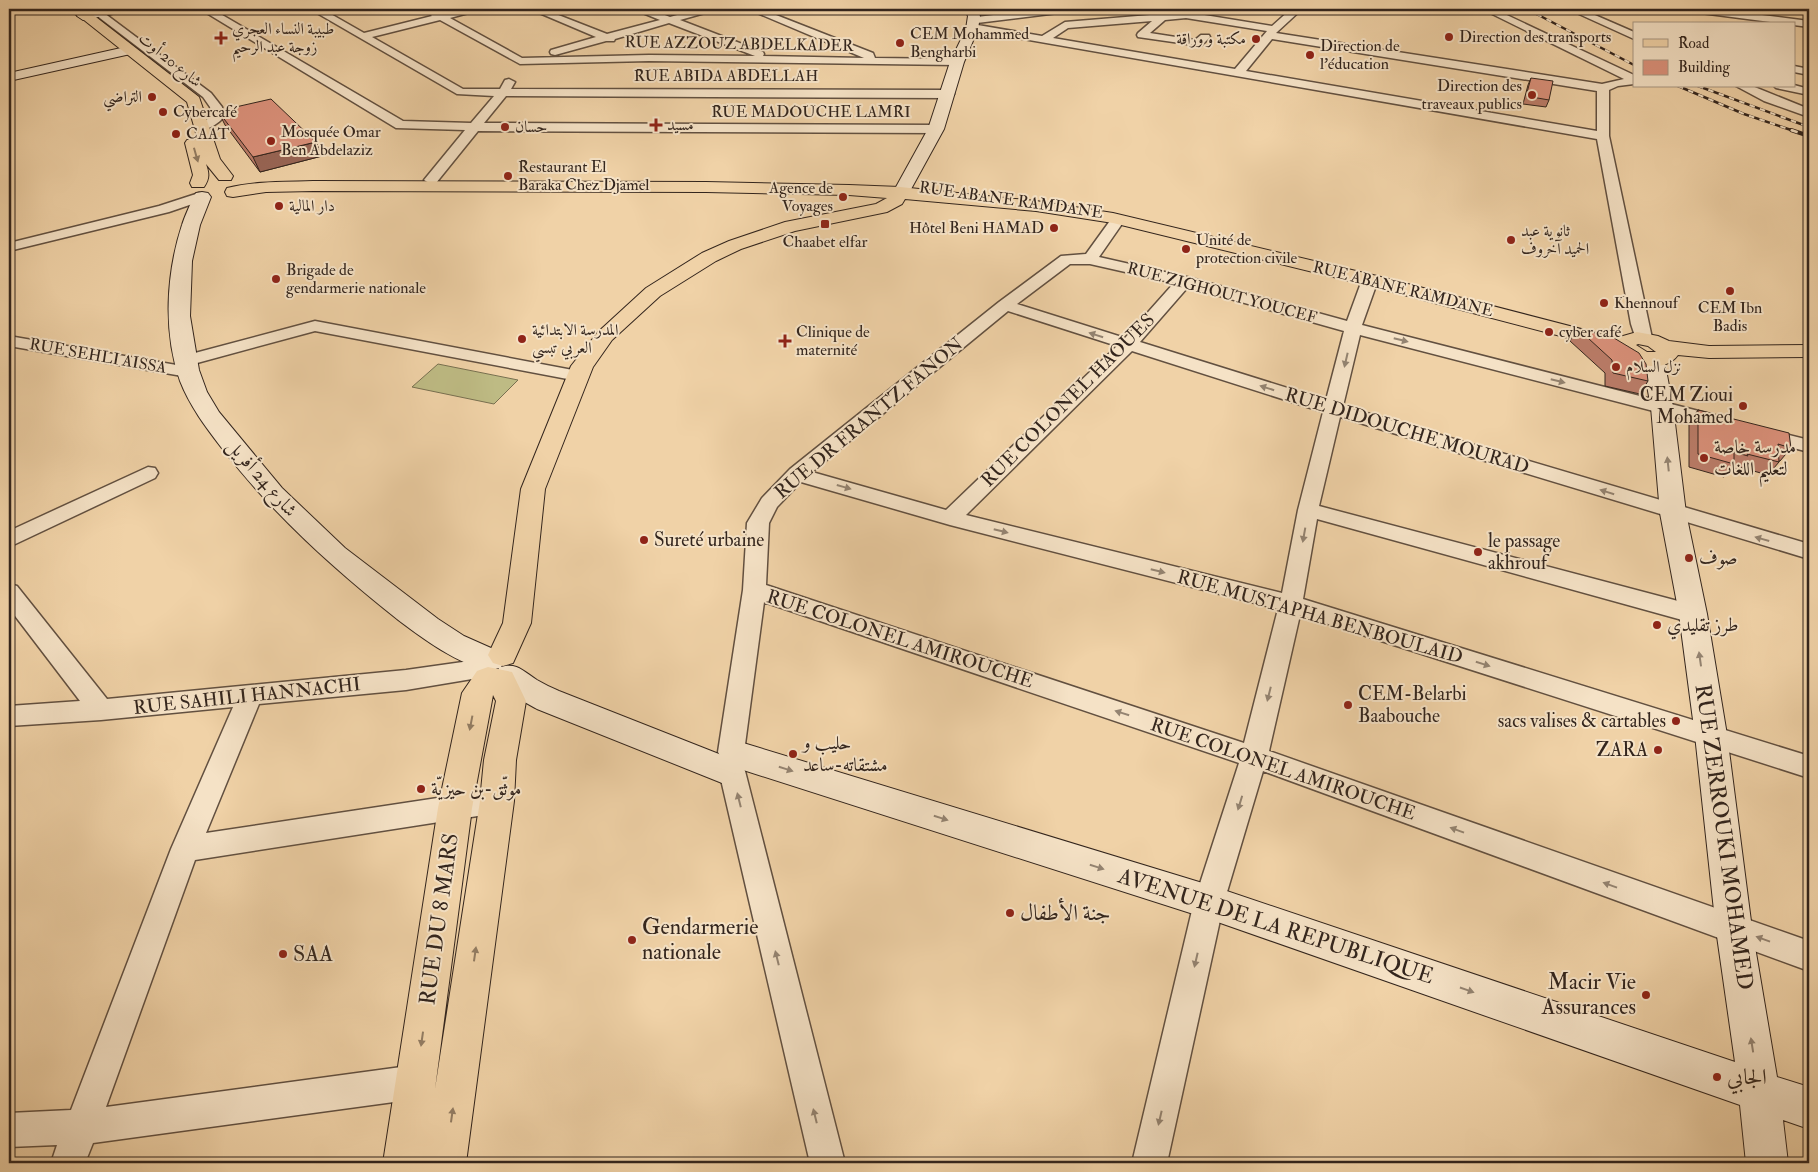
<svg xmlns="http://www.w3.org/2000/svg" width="1818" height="1172" viewBox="0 0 1818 1172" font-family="'IM FELL Double Pica',Amiri,serif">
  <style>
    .green { fill: #bebb84; stroke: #787050 }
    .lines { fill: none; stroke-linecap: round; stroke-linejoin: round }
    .street-casing { stroke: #625040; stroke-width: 3 }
    .secondary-casing { stroke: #33251d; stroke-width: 2 }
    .primary-casing { stroke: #33251d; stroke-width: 2 }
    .street { fill: #f5e2c6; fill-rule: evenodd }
    .secondary { fill: #f5e2c6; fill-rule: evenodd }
    .primary { fill: #f0d2a7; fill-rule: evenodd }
    .rail-far1-casing { stroke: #33251d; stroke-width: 2.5 }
    .rail-casing { stroke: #33251d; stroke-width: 4 }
    .rail-far1 { stroke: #f5e2c6; stroke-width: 2; stroke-dasharray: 5.5; stroke-linecap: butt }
    .rail { stroke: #f5e2c6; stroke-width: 2.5; stroke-dasharray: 7; stroke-linecap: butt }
    .wall { fill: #bc7d6a; stroke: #33251d }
    .shaded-wall { fill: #996656; stroke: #33251d }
    .building { fill: #db917b; stroke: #33251d }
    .oneway { fill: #927c62 }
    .oneway2 { fill: #948472 }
    .poi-dot { fill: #8f2418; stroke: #f5e2c6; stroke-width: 2 }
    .labels { text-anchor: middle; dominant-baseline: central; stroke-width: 4; stroke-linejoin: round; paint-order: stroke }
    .far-poi-label { font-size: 16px; fill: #33251d; stroke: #f5e2c6; text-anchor: start }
    .far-street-label { font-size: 16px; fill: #33251d; stroke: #f5e2c6 }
    .poi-label { font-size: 19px; fill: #33251d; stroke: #f5e2c6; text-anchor: start }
    .street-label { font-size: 19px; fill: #33251d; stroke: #f5e2c6 }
    .near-street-label { font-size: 22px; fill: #33251d; stroke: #f5e2c6 }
    .near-poi-label { font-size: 22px; fill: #33251d; stroke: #f5e2c6; text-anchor: start }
  </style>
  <rect width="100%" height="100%" fill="#f0d2a7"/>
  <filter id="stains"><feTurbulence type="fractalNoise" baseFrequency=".004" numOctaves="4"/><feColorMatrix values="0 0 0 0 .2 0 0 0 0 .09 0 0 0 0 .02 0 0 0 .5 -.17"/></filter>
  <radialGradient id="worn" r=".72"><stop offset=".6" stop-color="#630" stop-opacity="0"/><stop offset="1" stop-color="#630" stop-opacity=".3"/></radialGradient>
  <!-- green -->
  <path class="green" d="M438,364L518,380L494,404L412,387Z"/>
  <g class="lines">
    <!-- street casing -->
    <g class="street-casing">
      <path id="street" d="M200,9H212L403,121L471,123L494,96L457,94L310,9H322L364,33L432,16L429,13L434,10L442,14L462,9H478L476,11L450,18L522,58L649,55L755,56L669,23L615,39L614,41H606L555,55L551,54L550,52L551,50L596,37L530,9H543L607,34L660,20L638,11L636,9H649L670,17L699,9H714L712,11L680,20L763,52L764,54L763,56L864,58L748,9H761L873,53L875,58L957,59L963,62L957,65L649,61L520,64L440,20L372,37L463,89H500L505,80L509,79L515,82L511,89L948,90L954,94L948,98L506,96L484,123L936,125L942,129L936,133L478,131L436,183L431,184L424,180L465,130L396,128Z
        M1044,9H1071L1066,12L977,23L972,20L977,17Z
        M1291,9H1302L1276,33L1602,84L1624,79L1482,9H1494L1634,75V84L1618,86L1609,90V136L1652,338L1649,342H1637L1631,324L1597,139L972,30L967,27L972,24L1042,36L1065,22L1186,12L1272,26ZM1186,18L1267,31L1235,69L1053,38L1068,28L1152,21L1138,33L1137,35L1138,37L1201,46L1210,37L1209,35H1201L1195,40L1150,33L1165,20ZM1272,39L1597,91V131L1246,71Z
        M1568,9H1581L1634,32V39Z
        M1697,9H1714L1809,21V27L1701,13L1698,12Z
        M100,10L211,93L222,107L224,117C218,124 207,131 199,129L197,126L212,116L210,107L203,97L96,15L95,13Z
        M1794,66L1809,69V75L1794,72Z
        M1794,85L1809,89V95L1776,88L1774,86Z
        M1736,86H1752L1809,109V117L1764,101Z
        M199,193L204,194L206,197L204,200L169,212L9,251V243L159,206Z
        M1117,217L1122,218L1124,221L1099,257L1191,278L1347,321L1362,280L1364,277H1376L1378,280L1362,325L1730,419L1732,423L1730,427L1723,429L1360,335L1343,406L1809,544V559L1340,417L1319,506L1693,605L1701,608L1705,614L1701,620L1693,623L1317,519L1303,599L1809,756V778L1300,615L1269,751L1809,941V971L1263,771L1224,902L1167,1163H1132L1194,902L1239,763L764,602L744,752L740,760L736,761L741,763L745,771L845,1163H810L719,771L723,763L727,762L722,760L718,752L743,590L747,523L762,498L790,469L999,302L1061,256L1086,254L1112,218ZM1070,264H1090L1174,283L1125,338L1017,304ZM1188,287L1344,331L1326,400L1140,342ZM1008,311L1117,346L946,510L812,472ZM1132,351L1323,412L1298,510L1282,593L966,515ZM801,482L950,525L1278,609L1244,743L766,585L769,523L777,507Z
        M315,321L578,371L584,372L587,376L584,380L578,381L315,331L186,366L180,365L177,361L180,357Z
        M9,336L188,367L194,368L197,372L194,376L188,377L9,346Z
        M1761,428L1809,440V452L1754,438L1751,434L1754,430Z
        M148,467L155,468L158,473L155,478L9,547V531Z
        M9,584L17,586L107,699L406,670L484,659L493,661L496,668L493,675L484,677L406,690L259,704L206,833L497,789L507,793L511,801L507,809L497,813L195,860L106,1107L416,1065L428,1070L433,1082L428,1094L416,1099L93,1143L85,1163H51L57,1145L9,1147V1113L71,1110L171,849L233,707L101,720L9,726V706L80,701L9,608Z"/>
    </g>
    <!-- secondary casing -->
    <g class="secondary-casing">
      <path id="secondary" d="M102,9H125L123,12L83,20L77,16L79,13Z
        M964,9H976L980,16L978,29L964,62L944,129L910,191H898L896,187L928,129L950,62L966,29L968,16Z
        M130,46L137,50L135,53L9,81V73Z
        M202,192L208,193L211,197L200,225L192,261L190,316L199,370L207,392L219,412L282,488L345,548L438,619L464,636L500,652L505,660L501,667C517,662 524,672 537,680C544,684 552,688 559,691L724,756L729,746L740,742L1209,885L1735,1062L1716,929L1695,735L1679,614L1660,513L1651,407L1642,359L1645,354L1653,353L1661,354L1664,359L1673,407L1686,513L1707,614L1727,735L1752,929L1777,1077L1809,1087V1129L1783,1120L1788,1163H1746L1740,1105L1209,919L737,768L733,779L722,783L537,709C521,700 504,692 495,676L499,668C473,677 418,635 397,619C333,568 275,516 224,451C208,430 190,407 180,381C163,332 166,274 182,225C185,215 190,206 193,197L196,193Z"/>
    </g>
    <!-- primary casing -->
    <g class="primary-casing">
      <path id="primary" d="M67,9H82L92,14L199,97L220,159L233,176L231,180H219L206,164C209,173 210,178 204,187H192L190,183L193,175L185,143L187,140H198L187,102L84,20Z
        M313,181L706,182L849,185L900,187L1036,201L1113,213L1377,276L1616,338L1637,332L1658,336L1669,341L1709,346L1809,345V357L1709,358L1678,355C1664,375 1627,365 1616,348L1610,349L1366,285L1113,223L1036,211L905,199L902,204L887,212L795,231L741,249L716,261L660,296L612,340L593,367L545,489L531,623L513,663L503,666L493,663L488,655L503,623L521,489L571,366L598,332L646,288L702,253L729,241L785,222L876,204L887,198L849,195L706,192L313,191L266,192L233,197L227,196L225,192L227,188C255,181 284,182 313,181ZM1638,344L1648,346L1656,352H1647L1636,345Z
        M488,667L512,672L526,701L516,760L514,801L466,1163H383L438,808L462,693L477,671ZM493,695L496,701L484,760L480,801L435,1089L472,808Z"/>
    </g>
    <!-- street -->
    <use href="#street" class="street"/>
    <!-- secondary -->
    <use href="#secondary" class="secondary"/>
    <!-- primary -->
    <use href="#primary" class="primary"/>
    <!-- rail-far1 casing -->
    <g class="rail-far1-casing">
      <path id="rail-far1" d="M1527,9L1634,65
        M1678,86L1744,114L1794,131
        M1698,86L1809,127"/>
    </g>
    <!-- rail casing -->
    <g class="rail-casing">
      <path id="rail" d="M1791,130L1809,136"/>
    </g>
    <!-- rail-far1 -->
    <use href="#rail-far1" class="rail-far1"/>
    <!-- rail -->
    <use href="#rail" class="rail"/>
  </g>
  <!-- wall -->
  <path class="wall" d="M1531,78L1549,100L1546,107L1523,104L1528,85Z
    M218,111L316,142L322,156L260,172L225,125Z
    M1577,328L1648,381L1640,394L1605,386V373L1570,341Z
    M1698,410L1791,448L1780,461H1779V462L1768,475L1739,467L1737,469L1731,467L1724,477L1689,467V423Z"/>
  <!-- shaded-wall -->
  <path class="shaded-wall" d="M316,142L322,156L260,172L253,157Z"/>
  <!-- building -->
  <path class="building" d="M1531,78L1553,81L1549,100L1526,96Z
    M271,99L316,142L253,157L218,111Z
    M1577,328L1614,338L1639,353L1646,364L1648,381L1613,373L1612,360Z
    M1698,410L1789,433L1791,448L1778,444L1779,462L1747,454L1748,456L1734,452V464L1698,454Z"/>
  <!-- one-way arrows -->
  <defs><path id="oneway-solid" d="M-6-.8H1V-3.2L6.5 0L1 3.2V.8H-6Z" transform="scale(1.25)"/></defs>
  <g class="oneway">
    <use href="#oneway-solid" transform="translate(196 155) rotate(74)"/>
    <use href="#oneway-solid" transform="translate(471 723) rotate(101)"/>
    <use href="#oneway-solid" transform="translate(475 954) rotate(-82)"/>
    <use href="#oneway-solid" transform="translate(422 1039) rotate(98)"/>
    <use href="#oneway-solid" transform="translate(452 1115) rotate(-82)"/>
  </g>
  <g class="oneway2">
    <use href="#oneway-solid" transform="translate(1096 335) rotate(-162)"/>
    <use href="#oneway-solid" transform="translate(1401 340) rotate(14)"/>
    <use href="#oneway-solid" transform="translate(1346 360) rotate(103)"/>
    <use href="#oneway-solid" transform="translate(1558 381) rotate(14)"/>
    <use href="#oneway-solid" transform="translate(1267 388) rotate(-163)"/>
    <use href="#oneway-solid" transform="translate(1668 464) rotate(-96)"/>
    <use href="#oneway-solid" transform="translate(844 487) rotate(16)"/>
    <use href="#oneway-solid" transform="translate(1607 492) rotate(-163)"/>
    <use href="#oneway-solid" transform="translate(1001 531) rotate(14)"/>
    <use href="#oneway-solid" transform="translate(1304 535) rotate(100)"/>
    <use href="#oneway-solid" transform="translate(1762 539) rotate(-164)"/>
    <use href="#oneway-solid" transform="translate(1158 571) rotate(14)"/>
    <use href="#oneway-solid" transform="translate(1700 659) rotate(-98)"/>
    <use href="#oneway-solid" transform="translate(1483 664) rotate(17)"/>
    <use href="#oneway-solid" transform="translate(1269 694) rotate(104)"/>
    <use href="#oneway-solid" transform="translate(1122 713) rotate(-162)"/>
    <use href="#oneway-solid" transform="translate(786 769) rotate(17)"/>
    <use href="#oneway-solid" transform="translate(739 800) rotate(-104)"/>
    <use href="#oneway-solid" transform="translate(1240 803) rotate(107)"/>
    <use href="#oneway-solid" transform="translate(941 818) rotate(17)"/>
    <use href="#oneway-solid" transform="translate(1457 830) rotate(-160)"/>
    <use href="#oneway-solid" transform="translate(1097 867) rotate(17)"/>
    <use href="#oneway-solid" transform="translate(1610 885) rotate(-160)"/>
    <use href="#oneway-solid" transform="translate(1763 939) rotate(-160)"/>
    <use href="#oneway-solid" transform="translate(777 958) rotate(-104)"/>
    <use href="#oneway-solid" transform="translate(1196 960) rotate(103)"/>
    <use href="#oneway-solid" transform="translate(1467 990) rotate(19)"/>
    <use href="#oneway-solid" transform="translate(1752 1045) rotate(-99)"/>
    <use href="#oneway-solid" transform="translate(815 1116) rotate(-104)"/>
    <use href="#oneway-solid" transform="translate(1160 1118) rotate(103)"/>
  </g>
  <!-- markers -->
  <g class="poi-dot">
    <circle cx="1449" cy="37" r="5"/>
    <path d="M218.5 30.5h5v5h5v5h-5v5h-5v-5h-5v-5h5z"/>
    <circle cx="1256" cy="39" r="5"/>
    <circle cx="900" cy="43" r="5"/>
    <circle cx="1310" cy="55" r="5"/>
    <circle cx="1532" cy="95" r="5"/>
    <circle cx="152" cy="97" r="5"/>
    <circle cx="163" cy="112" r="5"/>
    <path d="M653.5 117.5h5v5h5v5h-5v5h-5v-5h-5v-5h5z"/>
    <circle cx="505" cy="127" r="5"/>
    <circle cx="176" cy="134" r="5"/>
    <circle cx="271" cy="141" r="5"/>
    <circle cx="508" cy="176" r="5"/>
    <circle cx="843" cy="197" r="5"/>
    <circle cx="279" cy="206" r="5"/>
    <rect x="820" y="219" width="10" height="10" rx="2.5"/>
    <circle cx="1054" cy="228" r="5"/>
    <circle cx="1511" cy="240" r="5"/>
    <circle cx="1186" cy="249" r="5"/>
    <circle cx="276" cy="279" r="5"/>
    <circle cx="1730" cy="291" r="5"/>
    <circle cx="1604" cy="303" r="5"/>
    <circle cx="1549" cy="332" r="5"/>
    <circle cx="522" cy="339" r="5"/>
    <path d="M782.5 333.5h5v5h5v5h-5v5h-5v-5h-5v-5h5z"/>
    <circle cx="1616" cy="367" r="5"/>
    <circle cx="1743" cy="406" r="5"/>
    <circle cx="1704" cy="458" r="5"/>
    <circle cx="644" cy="540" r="5"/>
    <circle cx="1478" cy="552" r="5"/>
    <circle cx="1689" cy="558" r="5"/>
    <circle cx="1657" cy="625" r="5"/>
    <circle cx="1348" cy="705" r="5"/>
    <circle cx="1676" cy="721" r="5"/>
    <circle cx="1658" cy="750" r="5"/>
    <circle cx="793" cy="754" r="5"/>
    <circle cx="421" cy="789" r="5"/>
    <circle cx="1010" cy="913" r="5"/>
    <circle cx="632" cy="940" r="5"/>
    <circle cx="283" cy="954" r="5"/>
    <circle cx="1646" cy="995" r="5"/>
    <circle cx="1717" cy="1077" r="5"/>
  </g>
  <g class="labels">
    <!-- far-poi labels -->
    <g class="far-poi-label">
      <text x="232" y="29">طبيبة النساء العجري<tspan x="232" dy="18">زوجة عبد الرحيم</tspan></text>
      <text x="910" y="34">CEM Mohammed<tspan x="910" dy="18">Bengharbi</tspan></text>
      <text x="1459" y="37">Direction des transports</text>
      <text x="1246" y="39" text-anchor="end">مكتبة و وراقة</text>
      <text x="1320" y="46">Direction de<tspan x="1320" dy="18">l'éducation</tspan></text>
      <text x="1522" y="86" text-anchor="end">Direction des<tspan x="1522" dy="18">traveaux publics</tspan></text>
      <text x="142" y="97" text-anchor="end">التراضي</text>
      <text x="173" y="112">Cybercafé</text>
      <text x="667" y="125">مسيد</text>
      <text x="515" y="127">حسان</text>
      <text x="281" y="132">Mosquée Omar<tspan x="281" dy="18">Ben Abdelaziz</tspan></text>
      <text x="186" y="134">CAAT</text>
      <text x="518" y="167">Restaurant El<tspan x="518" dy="18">Baraka Chez Djamel</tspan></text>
      <text x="833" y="188" text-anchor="end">Agence de<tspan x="833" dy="18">Voyages</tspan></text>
      <text x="289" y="206">دار المالية</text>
      <text x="1044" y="228" text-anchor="end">Hôtel Beni HAMAD</text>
      <text x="1521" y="231">ثانوية عبد<tspan x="1521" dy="18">الحميد آخروف</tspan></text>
      <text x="1196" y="240">Unité de<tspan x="1196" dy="18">protection civile</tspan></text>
      <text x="825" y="242" text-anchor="middle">Chaabet elfar</text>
      <text x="286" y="270">Brigade de<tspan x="286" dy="18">gendarmerie nationale</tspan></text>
      <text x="1614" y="303">Khennouf</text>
      <text x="1730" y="308" text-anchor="middle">CEM Ibn<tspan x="1730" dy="18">Badis</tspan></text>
      <text x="532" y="330">المدرسة الابتدائية<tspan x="532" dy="18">العربي تبسي</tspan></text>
      <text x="796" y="332">Clinique de<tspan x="796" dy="18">maternité</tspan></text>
      <text x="1559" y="332">cyber café</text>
      <text x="1626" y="367">نزل السلام</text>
    </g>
    <!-- far-street labels -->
    <g class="far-street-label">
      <text transform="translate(739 44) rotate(1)">RUE AZZOUZ ABDELKADER</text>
      <text transform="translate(170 60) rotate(39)">شارع 20 أوت</text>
      <text x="726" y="76">RUE ABIDA ABDELLAH</text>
      <text x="811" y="112">RUE MADOUCHE LAMRI</text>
      <text transform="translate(1011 200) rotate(8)">RUE ABANE RAMDANE</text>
      <text transform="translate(1403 289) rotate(14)">RUE ABANE RAMDANE</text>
      <text transform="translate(1222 293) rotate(15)">RUE ZIGHOUT YOUCEF</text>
      <text transform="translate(98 356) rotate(10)">RUE SEHLI AISSA</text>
    </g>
    <!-- poi labels -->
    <g class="poi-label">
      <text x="1733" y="395" text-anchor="end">CEM Zioui<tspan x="1733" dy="22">Mohamed</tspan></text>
      <text x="1714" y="447">مدرسة خاصة<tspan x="1714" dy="22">لتعليم اللغات</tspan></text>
      <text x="654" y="540">Sureté urbaine</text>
      <text x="1488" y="541">le passage<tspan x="1488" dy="22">akhrouf</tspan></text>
      <text x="1699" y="558">صوف</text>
      <text x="1667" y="625">طرز تقليدي</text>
      <text x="1358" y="694">CEM-Belarbi<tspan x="1358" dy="22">Baabouche</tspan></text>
      <text x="1666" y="721" text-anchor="end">sacs valises &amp; cartables</text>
      <text x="803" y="743">حليب و<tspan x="803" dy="22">مشتقاته-ساعد</tspan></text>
      <text x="1648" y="750" text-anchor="end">ZARA</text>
      <text x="431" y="789">موثّق-بن حيزيّة</text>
    </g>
    <!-- street labels -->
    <g class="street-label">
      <text transform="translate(1068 400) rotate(-45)">RUE COLONEL HAOUES</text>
      <text transform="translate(869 418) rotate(-40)">RUE DR FRANTZ FANON</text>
      <text transform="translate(1407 431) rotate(17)">RUE DIDOUCHE MOURAD</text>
      <text transform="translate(262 478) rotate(49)">شارع 24 أفريل</text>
      <text transform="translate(1320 617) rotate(16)">RUE MUSTAPHA BENBOULAID</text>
      <text transform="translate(900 639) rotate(18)">RUE COLONEL AMIROUCHE</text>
      <text transform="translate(247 696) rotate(-6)">RUE SAHILI HANNACHI</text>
      <text transform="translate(1283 769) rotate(19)">RUE COLONEL AMIROUCHE</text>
    </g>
    <!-- near-street labels -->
    <g class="near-street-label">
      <text transform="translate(1724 837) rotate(82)">RUE ZERROUKI MOHAMED</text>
      <text transform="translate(439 919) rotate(-82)">RUE DU 8 MARS</text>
      <text transform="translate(1276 926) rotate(18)">AVENUE DE LA REPUBLIQUE</text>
    </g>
    <!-- near-poi labels -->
    <g class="near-poi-label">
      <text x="1020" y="913">جنة الأطفال</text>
      <text x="642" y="927">Gendarmerie<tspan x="642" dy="25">nationale</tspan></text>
      <text x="293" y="954">SAA</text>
      <text x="1636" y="982" text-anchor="end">Macir Vie<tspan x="1636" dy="25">Assurances</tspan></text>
      <text x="1727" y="1077">الجابي</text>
    </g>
  </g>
  <!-- margin -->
  <rect width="1818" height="1172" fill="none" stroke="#f0d2a7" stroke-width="30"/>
  <rect x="10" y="10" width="1798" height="1152" fill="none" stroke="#33251d" stroke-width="2.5"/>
  <rect x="15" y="15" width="1788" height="1142" fill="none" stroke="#33251d"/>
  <!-- legend -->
  <rect x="1633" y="22" width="162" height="65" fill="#f5e2c6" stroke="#a79682"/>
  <rect x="1643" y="39" width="25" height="8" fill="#f0d2a7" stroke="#a79682"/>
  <text x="1678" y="48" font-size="15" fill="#33251d">Road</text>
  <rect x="1643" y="60" width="25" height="15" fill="#db917b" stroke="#a79682"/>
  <text x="1678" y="72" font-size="15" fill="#33251d">Building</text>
  <rect width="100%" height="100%" filter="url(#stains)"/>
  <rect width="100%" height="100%" fill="url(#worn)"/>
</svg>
